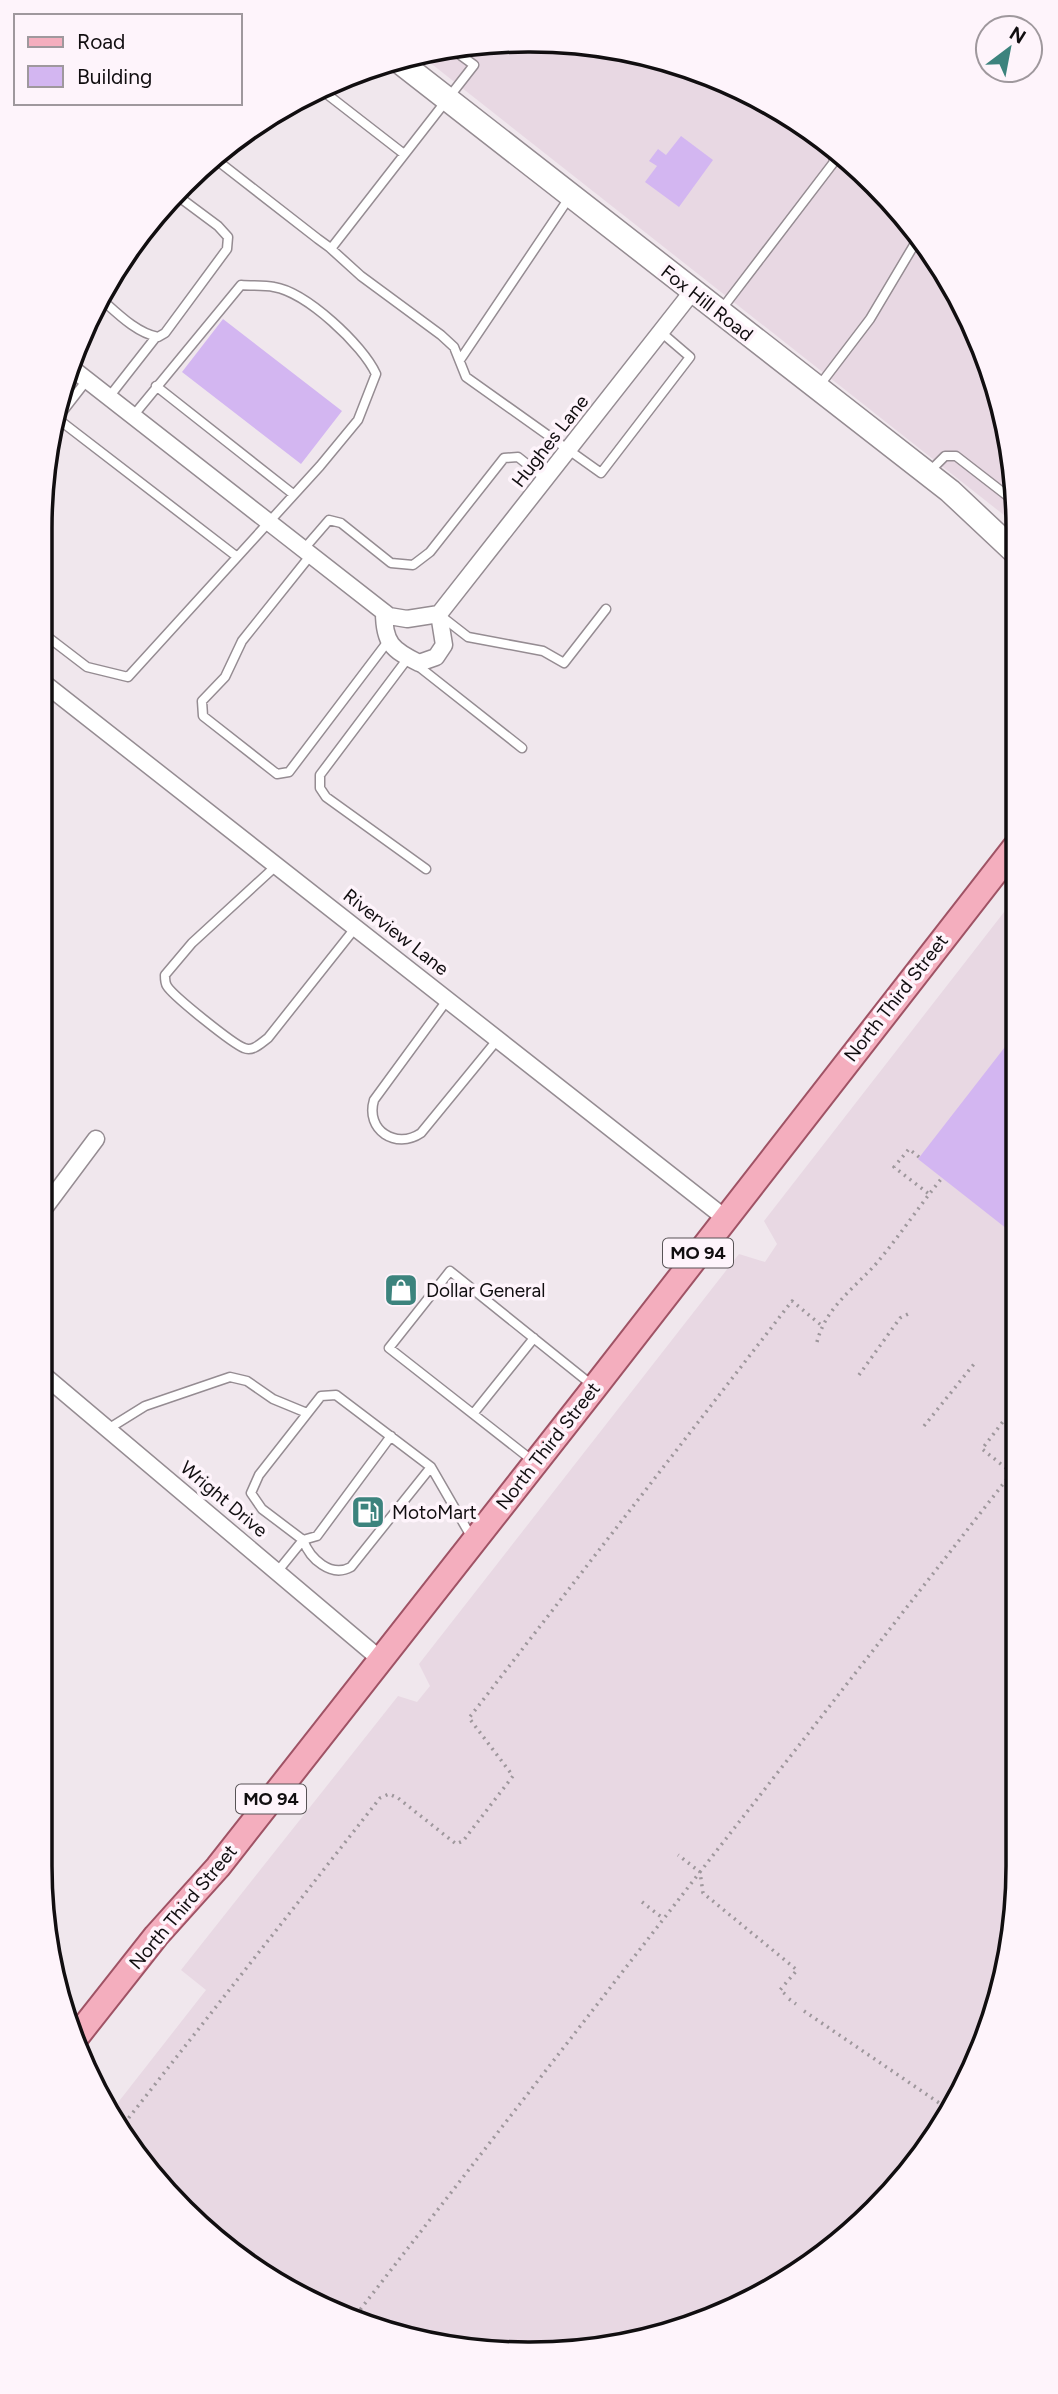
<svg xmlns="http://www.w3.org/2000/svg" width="1058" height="2394" viewBox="0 0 1058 2394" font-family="Figtree,sans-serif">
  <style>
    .built { fill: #e8d8e3 }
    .building { fill: #d3b6f1 }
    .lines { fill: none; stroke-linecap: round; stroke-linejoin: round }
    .lane-casing { stroke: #958c92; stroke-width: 11 }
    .street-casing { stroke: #958c92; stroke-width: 19 }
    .secondary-casing { stroke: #958c92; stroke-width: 26 }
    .primary-casing { stroke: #9f5365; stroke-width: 28 }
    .path { stroke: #9e979c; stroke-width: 3.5; stroke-dasharray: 2 5; stroke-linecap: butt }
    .lane { stroke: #fff; stroke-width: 8 }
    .street { stroke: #fff; stroke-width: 16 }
    .secondary { stroke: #fff; stroke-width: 23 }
    .primary { stroke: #f4aebe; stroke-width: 24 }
    .labels { text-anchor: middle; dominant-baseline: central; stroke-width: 7; stroke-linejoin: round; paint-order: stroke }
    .shield { fill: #fef4fb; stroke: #585356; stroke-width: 2 }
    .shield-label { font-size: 18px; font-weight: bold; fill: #110e10 }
    .street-label { font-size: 19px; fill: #110e10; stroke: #fef4fb }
    .poi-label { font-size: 19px; fill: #110e10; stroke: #fef4fb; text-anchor: start }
    .rim { fill: none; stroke: #110e10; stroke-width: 3.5 }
  </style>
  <rect width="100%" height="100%" fill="#f0e7ed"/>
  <!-- built -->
  <path class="built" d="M497,41L593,44L686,66L801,123L897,207L980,342L1014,465V523L419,54Z
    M1015,898L1018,1865L992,2022L952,2109L897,2187L773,2288L686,2328L593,2350L434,2344L284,2288L161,2187L109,2114L206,1990L181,1970L398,1696L417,1702L430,1686L419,1664L739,1254L765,1262L777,1244L764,1221Z"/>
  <!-- building -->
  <path class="building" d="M681,136L713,160L679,207L645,182L657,166L649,161L658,149L666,155Z
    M223,319L342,411L301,464L182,372Z
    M1015,1034L1016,1236L918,1159Z"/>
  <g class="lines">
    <!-- lane casing -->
    <g class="lane-casing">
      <path id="lane" d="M319,88L404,154
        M214,158L318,239L329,247L333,246L474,65L452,49
        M329,247L361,276L441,335L454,347L466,377L601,473L690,357L662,333
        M100,298C116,312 136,333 158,337L165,333L227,249L228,237L218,226L175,194
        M721,310L834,162L832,150
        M460,360L569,198
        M156,386L293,494
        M819,386L870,319L917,240
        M109,397L156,337
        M59,416L87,380
        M58,419L236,556
        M930,471L945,456H956L1014,501
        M303,550L329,520L341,523L391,563L413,565L430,552L504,458L518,457L547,480
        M310,556L242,641L225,677L202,701L203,716L277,774L289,772L389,640
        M441,616L468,637L543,651L564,663L606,609
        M40,631L87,667L128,677L320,466L358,420L376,374C363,345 306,292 274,287C264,285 252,286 241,285L133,416
        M277,865L192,943L165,975C165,978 165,983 167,986C173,996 233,1044 244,1048C253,1052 261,1043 268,1038L356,927
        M426,869L326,797L320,788V775L408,658L522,748
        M448,999L374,1100C365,1130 396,1150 421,1133L498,1039
        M473,1414L534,1338
        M108,1429L145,1406L230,1377L247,1381L273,1399L307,1413
        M391,1436L317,1536L303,1540C310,1559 331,1578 351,1567L431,1467
        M533,1461L389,1348L450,1271L592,1385
        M277,1572L303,1540L262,1509L251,1493L259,1475L321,1396L336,1395L431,1467L472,1538"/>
    </g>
    <!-- street casing -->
    <g class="street-casing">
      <path id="street" d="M69,366L389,616L407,619L439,614L692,292
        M384,612C384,643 392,650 419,663L436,657L444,645L439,614
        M40,680L725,1218
        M40,1214L96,1139
        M40,1372L380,1659"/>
    </g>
    <!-- secondary casing -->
    <g class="secondary-casing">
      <path id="secondary" d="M396,59L950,491L1014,551"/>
    </g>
    <!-- primary casing -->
    <g class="primary-casing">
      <path id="primary" d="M74,2040L156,1936L218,1867L595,1387L1015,847"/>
    </g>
    <!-- path -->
    <path class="path" d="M919,1157L909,1149L894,1167L929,1194
      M817,1342C825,1309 853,1289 875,1265C899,1237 919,1206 942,1178
      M859,1375L900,1318L910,1313
      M1016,1421L1013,1425L1016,1427
      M1013,1425L1005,1419L982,1449L1016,1476
      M924,1426L974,1364
      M642,1902L664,1919
      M785,1994L780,1990L797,1970L703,1893L700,1872L1007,1479L1017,1475
      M789,1999L796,2004
      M804,2011L951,2111
      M120,2129L380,1798L389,1794L398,1798L456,1844L463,1841L513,1776L469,1718L792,1301L821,1325
      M356,2315L700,1872L678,1855"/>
    <!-- lane -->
    <use href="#lane" class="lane"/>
    <!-- street -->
    <use href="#street" class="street"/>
    <!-- secondary -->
    <use href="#secondary" class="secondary"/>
    <!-- primary -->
    <use href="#primary" class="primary"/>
  </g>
  <!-- icons -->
  <defs>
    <g id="shop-square" transform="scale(1.75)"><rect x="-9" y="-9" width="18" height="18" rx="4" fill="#3c837d" stroke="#fef4fb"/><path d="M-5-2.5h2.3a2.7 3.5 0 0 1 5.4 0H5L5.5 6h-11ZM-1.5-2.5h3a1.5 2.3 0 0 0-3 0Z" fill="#fff"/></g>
    <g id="fuel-square" transform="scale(1.75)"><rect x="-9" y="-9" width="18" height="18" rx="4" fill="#3c837d" stroke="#fef4fb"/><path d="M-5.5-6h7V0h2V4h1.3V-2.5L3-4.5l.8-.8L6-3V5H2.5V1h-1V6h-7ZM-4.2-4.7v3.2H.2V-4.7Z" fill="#fff"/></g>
  </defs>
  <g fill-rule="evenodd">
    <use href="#shop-square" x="401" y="1290"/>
    <use href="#fuel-square" x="368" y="1512"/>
  </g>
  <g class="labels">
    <!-- shield labels -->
    <g class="shield">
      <rect x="663" y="1238.5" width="70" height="29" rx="5"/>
      <rect x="236" y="1784.5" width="70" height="29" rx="5"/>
    </g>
    <g class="shield-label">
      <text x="698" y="1253">MO 94</text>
      <text x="271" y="1799">MO 94</text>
    </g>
    <!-- street labels -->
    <g class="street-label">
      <text transform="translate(707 303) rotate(38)">Fox Hill Road</text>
      <text transform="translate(550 441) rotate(-52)">Hughes Lane</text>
      <text transform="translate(396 932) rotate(38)">Riverview Lane</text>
      <text transform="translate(896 998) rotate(-52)">North Third Street</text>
      <text transform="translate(548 1446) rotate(-52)">North Third Street</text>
      <text transform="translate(224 1499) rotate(40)">Wright Drive</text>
      <text transform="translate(183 1907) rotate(-50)">North Third Street</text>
    </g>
    <!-- poi labels -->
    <g class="poi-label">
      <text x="426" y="1290">Dollar General</text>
      <text x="392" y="1512">MotoMart</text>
    </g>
  </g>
  <!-- crop -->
  <path d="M0 0H1058V2394H0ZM528 52H530A476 476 0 0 1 1006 528V1866A476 476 0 0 1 530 2342H528A476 476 0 0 1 52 1866V528A476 476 0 0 1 528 52Z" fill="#fef4fb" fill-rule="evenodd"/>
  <path class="rim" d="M528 52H530A476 476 0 0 1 1006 528V1866A476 476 0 0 1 530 2342H528A476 476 0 0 1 52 1866V528A476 476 0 0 1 528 52Z"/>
  <!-- legend -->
  <rect x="14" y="14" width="228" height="91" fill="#fef4fb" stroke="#9f989d" stroke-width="2"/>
  <rect x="28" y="37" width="35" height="10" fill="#f4aebe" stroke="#9f989d" stroke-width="2"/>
  <text x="77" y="49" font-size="21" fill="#110e10">Road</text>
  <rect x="28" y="66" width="35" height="21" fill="#d3b6f1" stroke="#9f989d" stroke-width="2"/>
  <text x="77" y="84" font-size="21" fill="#110e10">Building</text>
  <!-- north arrow -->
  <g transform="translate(1009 49) rotate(32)"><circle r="33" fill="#fef4fb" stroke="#9f989d" stroke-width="2"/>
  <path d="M0-5L12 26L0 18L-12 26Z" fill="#3c837d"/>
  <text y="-10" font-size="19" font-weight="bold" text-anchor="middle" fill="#110e10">N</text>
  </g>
</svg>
